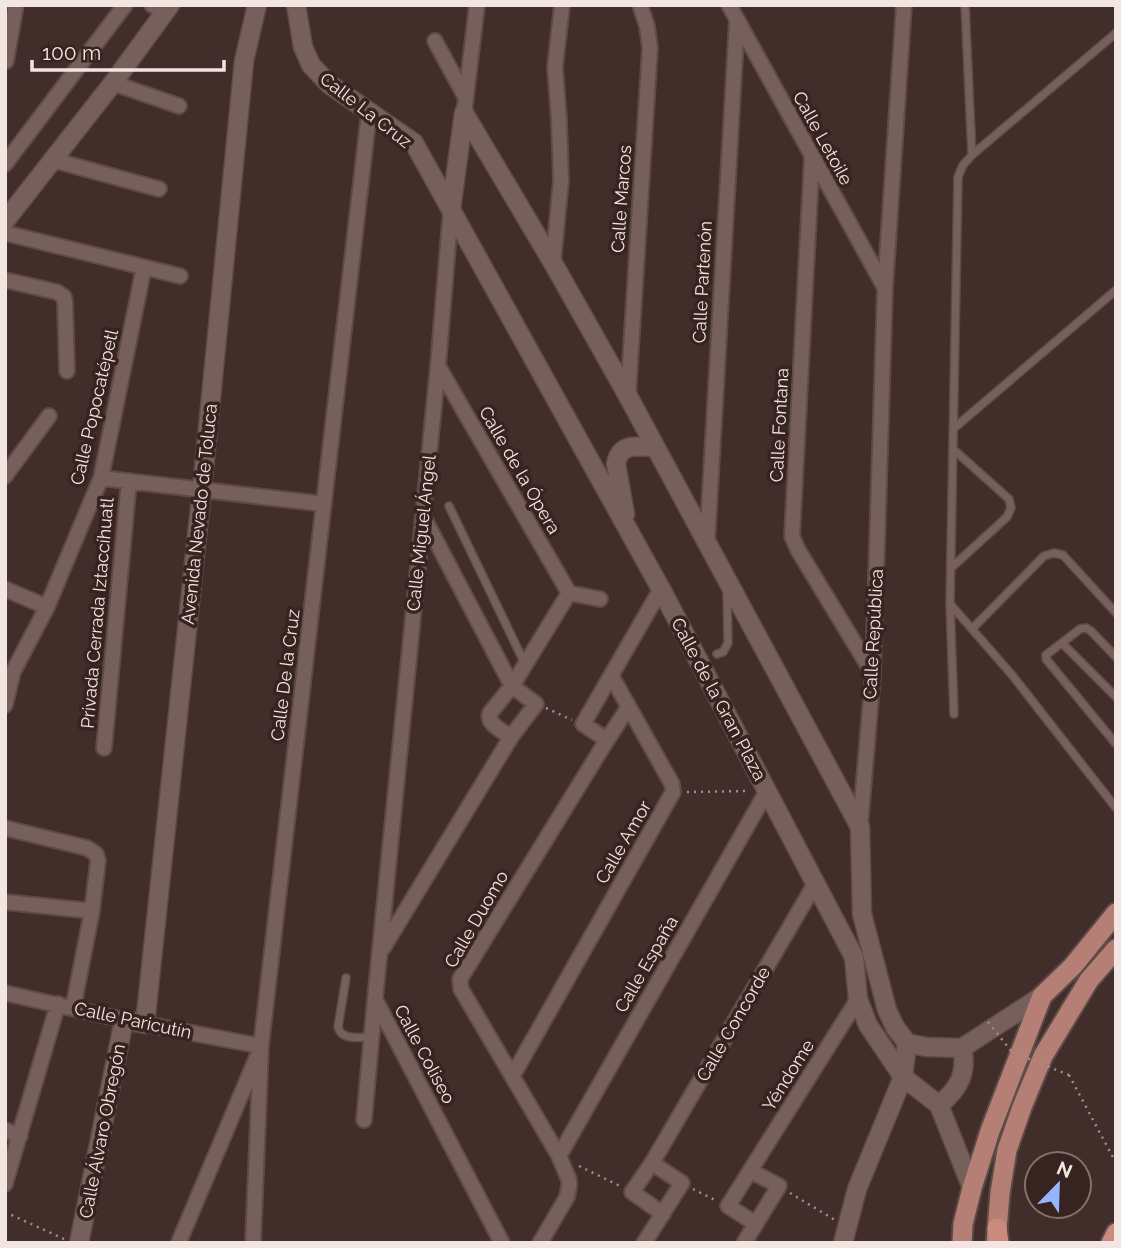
<svg xmlns="http://www.w3.org/2000/svg" width="1121" height="1248" viewBox="0 0 1121 1248" font-family="Raleway,sans-serif">
  <style>
    .lines { fill: none; stroke-linecap: round; stroke-linejoin: round }
    .service-casing { stroke: #5c4b47; stroke-width: 10 }
    .minor-casing { stroke: #5c4b47; stroke-width: 18 }
    .tertiary-casing { stroke: #5c4b47; stroke-width: 21 }
    .primary-casing { stroke: #5c4b47; stroke-width: 23 }
    .trunk-casing { stroke: #5c4b47; stroke-width: 23 }
    .path { stroke: #a08f8c; stroke-width: 2.5; stroke-dasharray: 2 5; stroke-linecap: butt }
    .service { stroke: #775f5b; stroke-width: 7 }
    .minor { stroke: #775f5b; stroke-width: 14 }
    .tertiary { stroke: #775f5b; stroke-width: 18 }
    .primary { stroke: #b67f75; stroke-width: 19 }
    .trunk { stroke: #cb8a7e; stroke-width: 19 }
    .path-bridge { stroke: #a08f8c; stroke-width: 2.5; stroke-dasharray: 2 5; stroke-linecap: butt }
    .labels { text-anchor: middle; dominant-baseline: central; stroke-width: 7; stroke-linejoin: round; paint-order: stroke }
    .street-label { font-size: 18px; fill: #f3e5e2; stroke: #37231f }
  </style>
  <rect width="100%" height="100%" fill="#412d29"/>
  <g class="lines">
    <!-- service casing -->
    <g class="service-casing">
      <path id="service" d="M965,5L972,155
        M953,429L1116,290
        M449,506L525,664
        M951,568L1007,517L1011,508L1009,499L953,449
        M951,605L1012,675L1116,808
        M972,629L1044,556L1054,553L1063,555L1116,613
        M1062,643L1116,697
        M717,654L723,652L728,643L727,590
        M1116,657L1091,631L1086,628L1080,629L1046,655V659L1116,744
        M954,714L950,604L958,177L963,165L972,155L1116,33
        M346,978L338,1027C342,1041 359,1037 371,1037"/>
    </g>
    <!-- minor casing -->
    <g class="minor-casing">
      <path id="minor" d="M152,5L166,10
        M729,5L885,288
        M435,41L466,98
        M6,61L16,5
        M113,83L179,106
        M464,113L477,5
        M812,157L792,536L798,550L872,672
        M53,160L159,189
        M5,164L125,5
        M451,209L438,366L375,999L502,1243
        M5,233L180,276
        M553,263L561,180L559,120L555,67L562,5
        M5,280L57,292L64,297L65,302L67,371
        M438,366L569,593
        M628,396L650,48L647,26L640,5
        M5,476L49,416
        M101,478L324,504
        M707,544L737,21
        M5,589L47,607
        M5,705L13,672L47,607L101,478L144,267
        M511,737C503,731 486,724 490,713L512,686L569,593L600,599
        M607,740L583,724L661,589
        M104,748L129,481
        M860,827L873,674L885,288L904,5
        M5,828L87,848L96,854L98,861L92,911L73,1008
        M5,902L92,911
        M383,948L511,737L536,704L512,686L424,518
        M5,993L124,1020
        M145,1024L261,1046
        M513,1075L673,792L672,784L612,677
        M364,1120L375,999
        M5,1130L20,1136
        M559,1156L767,791
        M5,1184L58,1004
        M663,1214L632,1192L652,1163L815,884
        M756,1224L728,1206L858,999
        M179,1242L257,1057
        M253,1243L261,1046L369,113
        M540,1243L567,1197L569,1187V1180L559,1156L461,989L460,979L607,740L628,708
        M644,1243L682,1183L652,1163
        M744,1243L779,1186L751,1171"/>
    </g>
    <!-- tertiary casing -->
    <g class="tertiary-casing">
      <path id="tertiary" d="M296,5L303,47L311,65L329,84L414,143L661,589L854,957L858,999L868,1025L903,1077L939,1105L972,1188
        M464,113L553,263L628,396L860,827L862,914L887,1010L895,1027L907,1043L903,1077L857,1189L843,1243
        M451,209L464,113
        M5,221L113,83L170,5
        M625,514L616,464C620,442 637,447 655,447
        M907,1043L926,1047L962,1048L1042,996
        M939,1105C958,1090 968,1073 962,1048
        M79,1243L124,1020L145,1024L202,489L244,61L257,5"/>
    </g>
    <!-- primary casing -->
    <g class="primary-casing">
      <path id="primary" d="M962,1243L963,1224L972,1188L990,1131L1042,996L1073,966L1116,913
        M996,1243L1000,1193L1007,1150L1022,1107L1043,1056L1089,980L1116,949"/>
    </g>
    <!-- trunk casing -->
    <g class="trunk-casing">
      <path id="trunk" d="M997,1228L999,1243
        M1111,1243L1116,1233"/>
    </g>
    <!-- path -->
    <path class="path" d="M546,708L572,720
      M687,792L750,791
      M1069,1075L1116,1163
      M579,1166L620,1186
      M693,1189L715,1200
      M790,1193L835,1220
      M5,1212L64,1239"/>
    <!-- service -->
    <use href="#service" class="service"/>
    <!-- minor -->
    <use href="#minor" class="minor"/>
    <!-- tertiary -->
    <use href="#tertiary" class="tertiary"/>
    <!-- primary -->
    <use href="#primary" class="primary"/>
    <!-- trunk -->
    <use href="#trunk" class="trunk"/>
    <!-- path-bridge -->
    <path class="path-bridge" d="M988,1022L1012,1052L1069,1075"/>
  </g>
  <g class="labels">
    <!-- street labels -->
    <g class="street-label">
      <text transform="translate(366 110) rotate(38)">Calle La Cruz</text>
      <text transform="translate(823 138) rotate(61)">Calle Letoile</text>
      <text transform="translate(621 199) rotate(-86)">Calle Marcos</text>
      <text transform="translate(702 282) rotate(-87)">Calle Partenón</text>
      <text transform="translate(94 407) rotate(-77)">Calle Popocatépetl</text>
      <text transform="translate(779 425) rotate(-87)">Calle Fontana</text>
      <text transform="translate(520 470) rotate(60)">Calle de la Ópera</text>
      <text transform="translate(199 514) rotate(-84)">Avenida Nevado de Toluca</text>
      <text transform="translate(421 533) rotate(-84)">Calle Miguel Ángel</text>
      <text transform="translate(97 613) rotate(-85)">Privada Cerrada Iztaccíhuatl</text>
      <text transform="translate(873 634) rotate(-87)">Calle República</text>
      <text transform="translate(285 675) rotate(-83)">Calle De la Cruz</text>
      <text transform="translate(719 699) rotate(62)">Calle de la Gran Plaza</text>
      <text transform="translate(623 842) rotate(-60)">Calle Amor</text>
      <text transform="translate(476 919) rotate(-60)">Calle Duomo</text>
      <text transform="translate(646 964) rotate(-60)">Calle España</text>
      <text transform="translate(133 1020) rotate(12)">Calle Paricutín</text>
      <text transform="translate(733 1024) rotate(-60)">Calle Concorde</text>
      <text transform="translate(425 1054) rotate(62)">Calle Coliseo</text>
      <text transform="translate(788 1075) rotate(-58)">Yéndome</text>
      <text transform="translate(102 1131) rotate(-79)">Calle Álvaro Obregón</text>
    </g>
  </g>
  <!-- border -->
  <rect width="1121" height="1248" fill="none" stroke="#f3e5e2" stroke-width="14"/>
  <!-- north arrow -->
  <g transform="translate(1058 1185) rotate(23)"><circle r="33" fill="#37231f" stroke="#82716d" stroke-width="2"/>
  <path d="M0-5L12 26L0 18L-12 26Z" fill="#95b6fd"/>
  <text y="-10" font-size="19" font-weight="bold" text-anchor="middle" fill="#f3e5e2">N</text>
  </g>
  <!-- scale -->
  <path d="M32 60v10h192v-10" fill="none" stroke="#f3e5e2" stroke-width="3.5"/>
  <text x="42" y="60" font-size="21" fill="#f3e5e2" stroke="#37231f" stroke-width="5" paint-order="stroke">100 m</text>
</svg>
